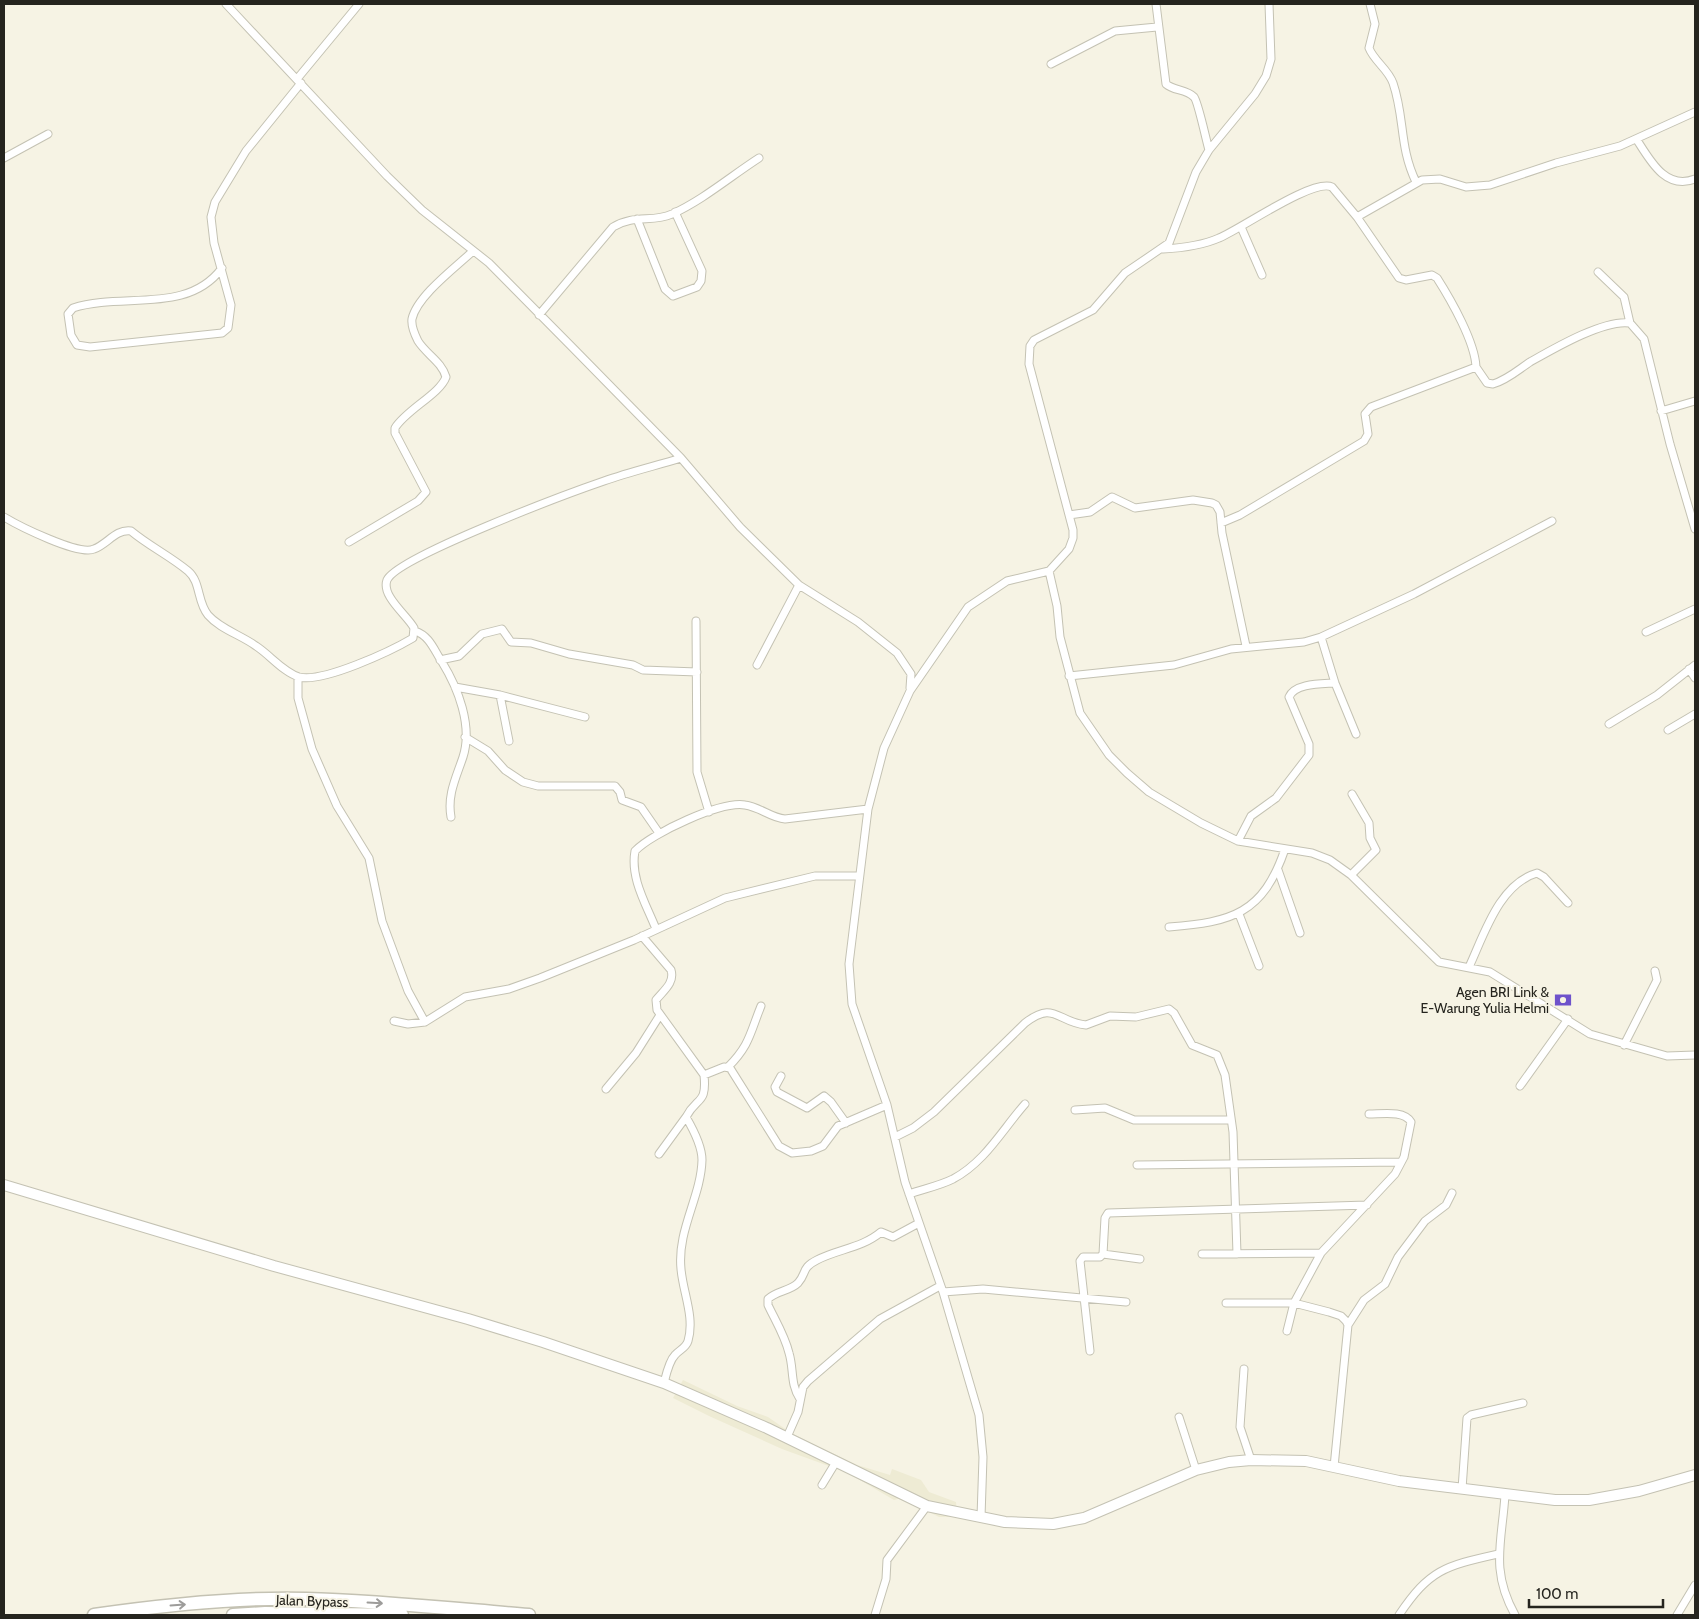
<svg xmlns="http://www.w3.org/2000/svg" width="1699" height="1619" viewBox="0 0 1699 1619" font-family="Cabin,sans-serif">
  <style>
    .built { fill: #eeebd4 }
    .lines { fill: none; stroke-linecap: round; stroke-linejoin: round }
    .street-casing { stroke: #c4c2b3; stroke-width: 9 }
    .secondary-casing { stroke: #c4c2b3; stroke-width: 12 }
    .highway-casing { stroke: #c4c2b3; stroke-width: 15 }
    .street { stroke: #fff; stroke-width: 7 }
    .secondary { stroke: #fff; stroke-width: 10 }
    .highway { stroke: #fff; stroke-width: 12 }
    .oneway { stroke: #9d9c9a }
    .labels { text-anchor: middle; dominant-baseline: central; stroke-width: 4; stroke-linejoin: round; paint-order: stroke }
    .poi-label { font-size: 14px; fill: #25241e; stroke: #f6f3e4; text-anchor: end }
    .street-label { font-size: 14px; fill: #25241e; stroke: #f6f3e4 }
  </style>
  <rect width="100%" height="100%" fill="#f6f3e4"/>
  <!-- built -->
  <path class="built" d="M683,1380L737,1406L768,1417L791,1433L857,1465L890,1475L892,1469L921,1480L929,1492L956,1502L957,1517H939L901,1498L894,1500L848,1473L782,1449L709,1416L673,1398Z"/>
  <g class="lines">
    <!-- street casing -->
    <g class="street-casing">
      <path id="street" d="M226,4L387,176L422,210L489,263L573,348L681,458L740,527L799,585L858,622L897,653L911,674L910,688
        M1156,4L1166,84C1174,91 1186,89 1194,97C1198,101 1206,140 1209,150
        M1370,4L1375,24L1369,48C1374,61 1388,69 1393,83C1405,118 1399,147 1416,182
        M1051,64L1115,31L1157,27
        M297,79L359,4
        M1637,140C1651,162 1666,190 1695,179
        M4,158L48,134
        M1357,217L1422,180L1440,179L1466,187L1490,185L1556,163L1620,146L1695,112
        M637,219L665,289L673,296L697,287L701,281L702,271L675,212
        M1241,227L1262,275
        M1163,249C1182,248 1201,246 1219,238C1241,229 1313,178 1332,187L1357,217L1399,278L1406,280L1432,275L1437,278C1451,300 1475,342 1476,367L1371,407L1365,414L1368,434L1364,441L1240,515L1221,523
        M222,268C187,315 123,292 73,308L68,314L71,335L77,345L90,347L222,333L228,328L231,305L214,243L211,217L215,202L246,151L301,83
        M1598,272L1624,297L1630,323
        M539,315L613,227C635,214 652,223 672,214C703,200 731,176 759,158
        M1476,367L1487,383L1493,384C1507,380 1518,370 1530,362C1553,349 1604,319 1630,323L1644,339L1670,444L1695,529
        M1661,411L1695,401
        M1069,515L1090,512L1112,497L1135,508L1193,500L1212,503L1216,505L1220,512L1222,533L1246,646
        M4,517C19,526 79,556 94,549C108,544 115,529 131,531C149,546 170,556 188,571C201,582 197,602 208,615C220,629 241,635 256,646C270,655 283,672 299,677C323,683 391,651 413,638L414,628C407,615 381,596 387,580C397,557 572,492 604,481C629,472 655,466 681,458
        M349,542L418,501L426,492L395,433V428C406,410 440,394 446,377C442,362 426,354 418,341C415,335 411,326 412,319C417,296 456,267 473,251
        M1049,571L1057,606L1060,637L1080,713L1109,755L1127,773L1149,792L1201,823L1238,841L1312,853L1330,860L1351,875L1439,962L1490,972L1590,1034L1667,1056L1695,1055
        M696,621L697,772L709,812
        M415,631C430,636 434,650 442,662C458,688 473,726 463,757C456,778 447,795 451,817
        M1646,632L1695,609
        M1321,637L1335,683L1356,734
        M440,660L459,656L482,634L502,629L511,642L531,643L569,654L633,665L643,670L697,672
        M757,665L799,585
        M1689,669L1695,678
        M1069,676L1174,665L1231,649L1304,642L1321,637L1414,594L1552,521
        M298,677V698L312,749L337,806L369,858L382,921L408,991L425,1022
        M455,687L500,695L585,717
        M500,695L509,741
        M1609,724L1657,695L1695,665
        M1668,730L1695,714
        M465,737L488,751L505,770L523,782L538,786H615L620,792L622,800L641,807L659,833
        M1238,841L1251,816L1276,798L1309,755V744L1289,697C1295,683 1322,684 1335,683
        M1278,870L1300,933
        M1351,875L1376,850L1370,838L1369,823L1352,794
        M1239,914L1259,966
        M1169,927C1232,922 1263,914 1285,849
        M656,929C646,904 630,878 635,851C652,833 721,801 745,805C760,807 771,818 785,819L868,809
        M642,936L671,970C675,983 663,991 656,1000L657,1010L704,1075C707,1105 697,1096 686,1117C693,1129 702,1146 702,1160C701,1197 677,1230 681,1269C683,1293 695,1317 688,1341C686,1348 679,1350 675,1355C669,1361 666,1375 664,1383
        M1469,967C1484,935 1499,884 1537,873L1544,877L1568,903
        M394,1021L408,1024L425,1022L465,997L509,989L540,978L634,940L725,898L815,876H858
        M1624,1045L1657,980L1655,971
        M728,1067C750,1045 750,1033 761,1006
        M704,1075L724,1067L730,1068L779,1146L792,1153L811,1151L823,1146L838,1126L887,1105
        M781,1076L775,1087L777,1092L807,1108L824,1096L831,1102L846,1123
        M1520,1086L1568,1019
        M606,1089L636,1053L660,1015
        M1075,1110L1105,1108L1134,1120H1230
        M895,1137L913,1128L934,1112L1025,1023C1054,1000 1057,1022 1086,1025L1110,1016L1136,1017L1169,1009L1174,1013L1192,1045L1217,1055L1225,1075L1233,1132L1237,1254
        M659,1154L686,1117
        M1137,1165L1401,1162
        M909,1194C923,1189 939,1186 953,1179C985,1162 1002,1130 1025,1104
        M1103,1254L1140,1259
        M1202,1254L1321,1253
        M943,1292L983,1289L1126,1302
        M1226,1303H1294L1329,1312L1341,1316L1346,1321L1348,1325L1346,1345L1334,1467
        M1348,1325L1364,1300L1385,1284L1398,1257L1425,1221L1446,1205L1452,1193
        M1287,1331L1294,1303L1321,1253L1395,1174L1404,1157L1411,1122C1404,1110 1382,1114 1369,1114
        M1090,1351L1080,1261L1083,1257H1100L1103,1254L1105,1218L1108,1213L1367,1205
        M1244,1369L1240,1427L1251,1460
        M800,1399C790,1384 794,1369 789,1353C785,1336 775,1320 768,1305V1299C776,1291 790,1291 798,1283C807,1273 801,1268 817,1260C838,1249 862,1248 881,1232L893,1237L919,1223
        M1179,1417L1196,1470
        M787,1437L798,1412L803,1387L808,1381L880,1319L940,1286
        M822,1485L836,1462
        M1462,1489L1467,1418L1471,1415L1523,1403
        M1505,1495C1502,1542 1490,1570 1515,1615
        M981,1517L983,1457L979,1415L943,1292L905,1182L887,1105L852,1004L849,964L868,809L884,748L910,691L968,607L1007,581L1049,571L1069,549L1073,538V530L1029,364L1030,346L1034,340L1093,310L1125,273L1169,243L1196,172L1209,150L1255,94L1266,76L1271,59L1269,4
        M875,1615L886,1579L887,1560L927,1506
        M1399,1615C1430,1569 1445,1566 1498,1554
        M1677,1615L1695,1585"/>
    </g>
    <!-- secondary casing -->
    <g class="secondary-casing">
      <path id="secondary" d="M4,1185L274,1266L468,1319L543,1342L664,1383L767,1428L927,1506L1005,1522L1053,1524L1084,1518L1196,1470L1229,1462L1251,1460L1306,1461L1399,1481L1555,1500H1589L1639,1491L1695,1475"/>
    </g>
    <!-- highway casing -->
    <g class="highway-casing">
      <path id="highway" d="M94,1615C164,1605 236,1597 306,1599C381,1601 455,1609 529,1615
        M233,1615L265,1613L402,1615"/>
    </g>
    <!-- street -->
    <use href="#street" class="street"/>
    <!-- secondary -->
    <use href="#secondary" class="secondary"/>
    <!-- highway -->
    <use href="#highway" class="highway"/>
  </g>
  <!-- one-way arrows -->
  <defs><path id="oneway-shaft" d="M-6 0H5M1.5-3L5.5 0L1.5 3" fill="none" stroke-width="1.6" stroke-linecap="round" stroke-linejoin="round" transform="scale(1.25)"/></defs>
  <g class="oneway">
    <use href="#oneway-shaft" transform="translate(375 1603) rotate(3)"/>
    <use href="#oneway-shaft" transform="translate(178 1605) rotate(-4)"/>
  </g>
  <!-- icons -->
  <defs>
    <g id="bank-bare" transform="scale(1.35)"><path d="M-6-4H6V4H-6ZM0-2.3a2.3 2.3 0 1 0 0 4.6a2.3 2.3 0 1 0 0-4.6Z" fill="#6e52cb" stroke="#f6f3e4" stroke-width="2.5" paint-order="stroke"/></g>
  </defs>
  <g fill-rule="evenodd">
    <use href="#bank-bare" x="1563" y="1000"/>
  </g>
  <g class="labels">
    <!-- poi labels -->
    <g class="poi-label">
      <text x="1549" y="992">Agen BRI Link &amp;<tspan x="1549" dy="16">E-Warung Yulia Helmi</tspan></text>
    </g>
    <!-- street labels -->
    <g class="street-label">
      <text transform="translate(312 1601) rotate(2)">Jalan Bypass</text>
    </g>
  </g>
  <!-- border -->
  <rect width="1699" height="1619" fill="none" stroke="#25241e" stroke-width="10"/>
  <!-- scale -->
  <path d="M1529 1599v8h134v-8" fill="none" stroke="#25241e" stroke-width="2.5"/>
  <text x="1536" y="1599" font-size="15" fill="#25241e" stroke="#f6f3e4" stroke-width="4" paint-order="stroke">100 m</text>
</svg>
